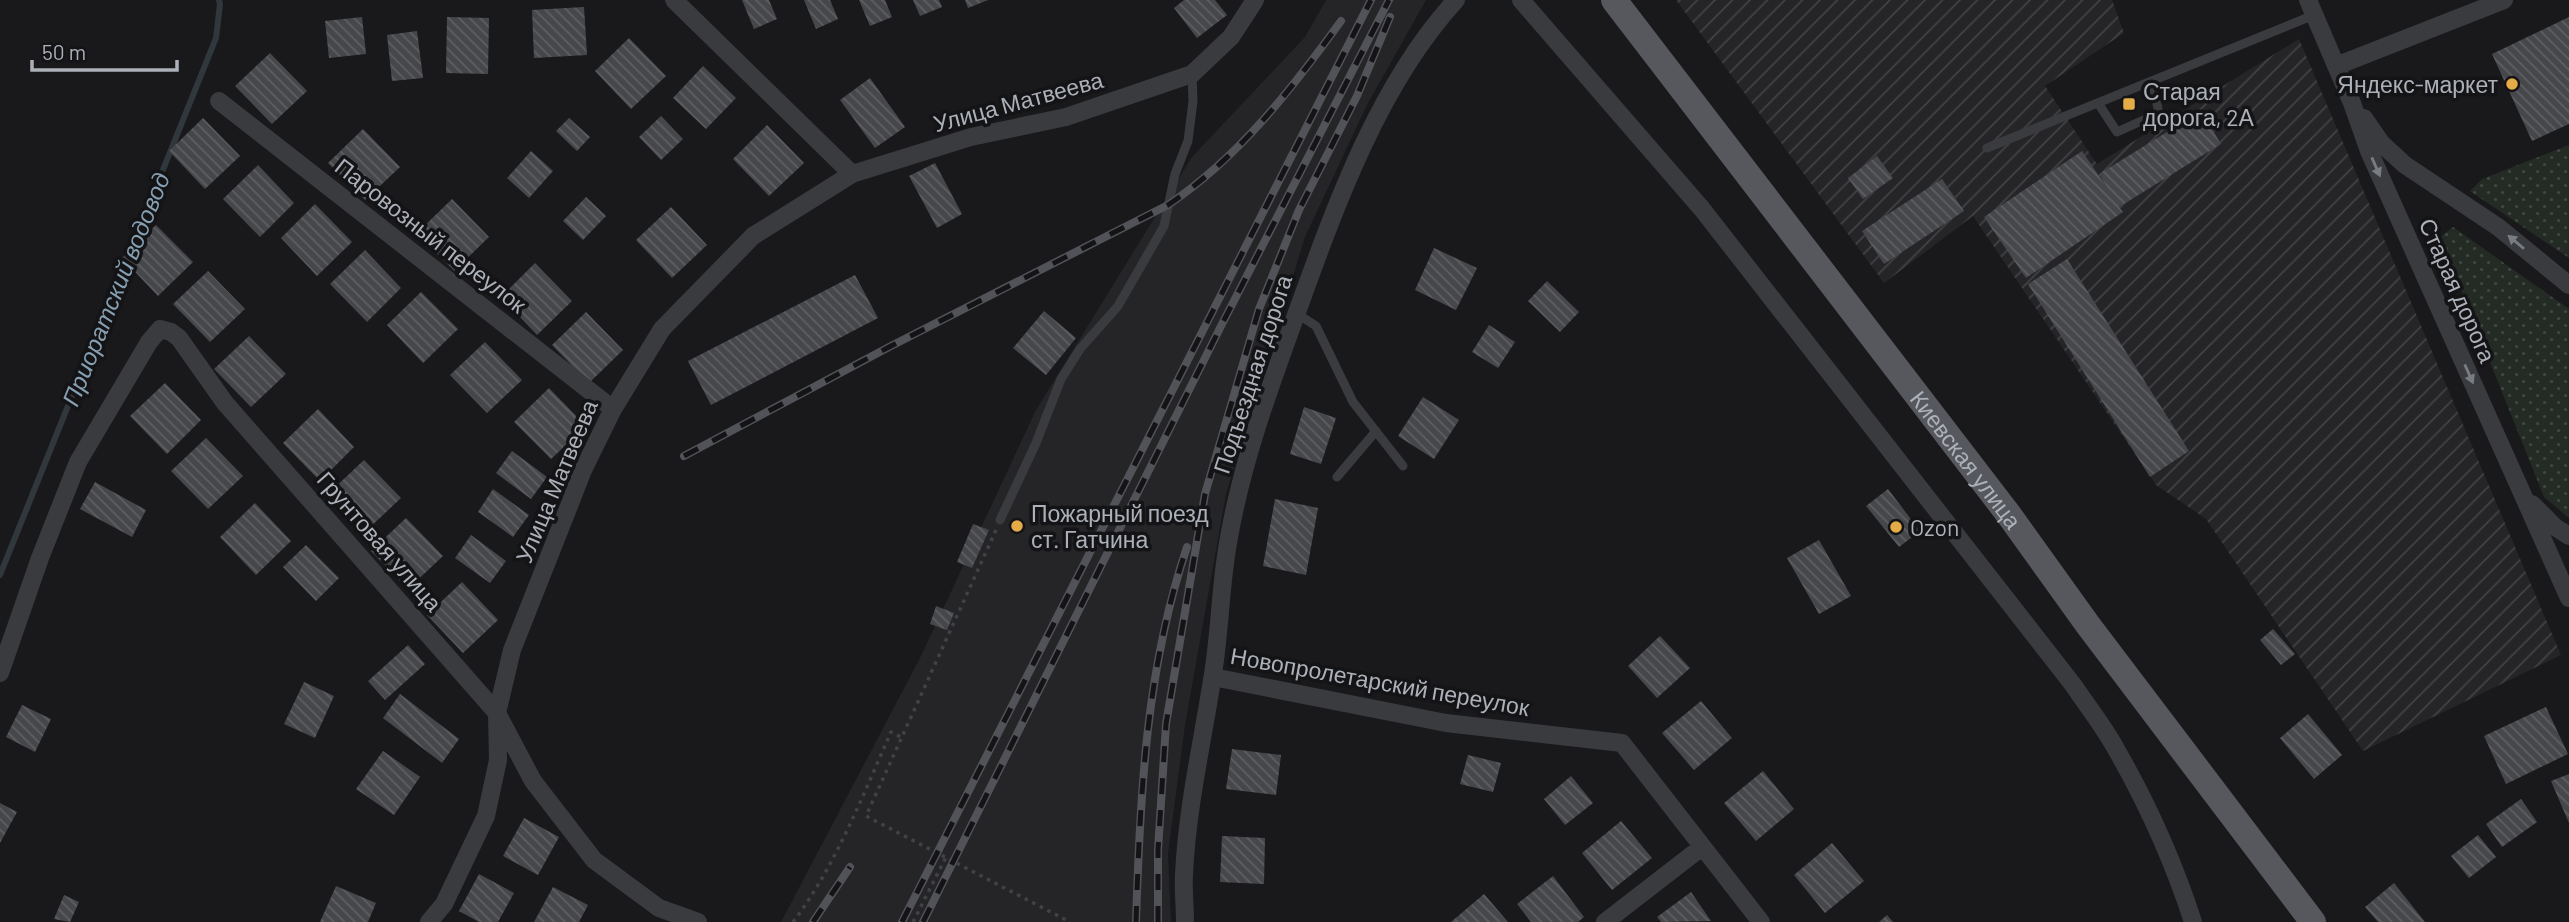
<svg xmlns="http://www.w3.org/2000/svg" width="2569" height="922" viewBox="0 0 2569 922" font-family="Barlow,sans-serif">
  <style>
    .built { fill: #252528 }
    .industrial { fill: url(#industrial-furrows) }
    .grass { fill: url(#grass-dots) }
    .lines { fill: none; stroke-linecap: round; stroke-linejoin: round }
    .stream { stroke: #30383e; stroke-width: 6 }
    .building { fill: url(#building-back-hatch) }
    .path { stroke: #404246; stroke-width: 3.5; stroke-dasharray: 3.5 5; stroke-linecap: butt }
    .service { stroke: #3a3b3f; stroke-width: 9 }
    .minor { stroke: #3a3b3f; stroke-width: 18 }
    .primary { stroke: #56585e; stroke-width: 26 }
    .rail-casing { stroke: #515358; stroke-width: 8 }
    .rail { stroke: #141416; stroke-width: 5; stroke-dasharray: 16; stroke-linecap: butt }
    .oneway { fill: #797c82 }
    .poi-dot { fill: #e5ab47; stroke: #141416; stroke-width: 2.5 }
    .labels { text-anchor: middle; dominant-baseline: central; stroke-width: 7; stroke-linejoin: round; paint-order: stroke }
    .poi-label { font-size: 23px; fill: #acb1b9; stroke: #141416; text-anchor: start }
    .street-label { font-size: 23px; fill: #acb1b9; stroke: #141416 }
    .water-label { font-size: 24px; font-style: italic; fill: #869fb1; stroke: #141416 }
  </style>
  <defs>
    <pattern id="industrial-furrows" width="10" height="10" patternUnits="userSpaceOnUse" patternTransform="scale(1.75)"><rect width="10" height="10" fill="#252528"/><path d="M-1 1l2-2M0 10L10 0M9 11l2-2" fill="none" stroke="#424245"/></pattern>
    <pattern id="grass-dots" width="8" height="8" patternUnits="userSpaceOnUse" patternTransform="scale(1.75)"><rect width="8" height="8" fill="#232b24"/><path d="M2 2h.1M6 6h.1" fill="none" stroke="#404742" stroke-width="1.8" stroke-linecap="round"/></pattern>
    <pattern id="building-back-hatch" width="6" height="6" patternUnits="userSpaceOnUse" patternTransform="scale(1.75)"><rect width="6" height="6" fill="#46474b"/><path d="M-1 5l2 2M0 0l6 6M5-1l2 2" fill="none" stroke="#5e5f63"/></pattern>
  </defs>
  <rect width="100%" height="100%" fill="#19191b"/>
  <!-- built -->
  <path class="built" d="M1326,0H1426L1367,105L1305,237L1226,494L1185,725L1168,854L1171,922H781L921,656L1036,410L1192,157L1305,37Z"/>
  <!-- industrial -->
  <path class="industrial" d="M1676,0H2112L2124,33L2045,86L2097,164L2299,39L2561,655L2363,751L2206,519L2156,485L1973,216L1884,283Z"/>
  <!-- grass -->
  <path class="grass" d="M2569,145V258L2470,191L2482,179Z
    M2453,227L2569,309V518L2544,497L2440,237Z"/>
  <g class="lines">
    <!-- stream -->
    <path class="stream" d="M0,575L216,38L220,4L219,0"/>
  </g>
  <!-- building -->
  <path class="building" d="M742,0H769L777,19L754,29Z
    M804,0H830L838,19L816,29Z
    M859,0H885L892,17L870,26Z
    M913,0H939L942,7L920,16Z
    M965,0H988L968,8Z
    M1184,0H1215L1227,15L1197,38L1174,8Z
    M584,7L587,55L534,58L532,10Z
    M362,17L366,54L329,58L325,21Z
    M447,17L489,18L488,74L446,73Z
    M2569,17V124L2532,141L2492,54Z
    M417,31L423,78L392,81L387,35Z
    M629,38L666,76L631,109L595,71Z
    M270,53L307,91L272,124L235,86Z
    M703,66L736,98L706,129L673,98Z
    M870,78L905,127L875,148L840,100Z
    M2201,111L2221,144L2119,207L2123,212L2026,278L1984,217L2082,151L2108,189L2099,174Z
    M661,116L683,139L661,160L639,137Z
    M203,118L240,156L205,189L169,151Z
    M569,118L590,137L577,151L556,131Z
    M767,125L804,163L769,196L733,159Z
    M363,129L400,167L365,200L328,163Z
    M531,151L553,171L529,198L507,178Z
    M1877,156L1893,178L1863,199L1848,178Z
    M935,163L962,214L937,228L909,176Z
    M258,165L294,203L260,237L223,199Z
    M1942,179L1964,211L1884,264L1862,231Z
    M586,197L606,216L583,240L563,221Z
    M452,199L489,237L454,271L417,233Z
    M315,204L352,242L317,276L281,238Z
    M671,207L707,245L672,278L636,240Z
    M156,225L193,262L158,296L122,258Z
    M1434,248L1477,268L1456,310L1415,290Z
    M365,250L401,288L367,322L330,284Z
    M2067,259L2189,451L2150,477L2028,284Z
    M535,263L572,301L537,335L501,297Z
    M208,271L245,309L210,342L173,304Z
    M855,275L878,318L711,405L688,361Z
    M1547,281L1579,312L1560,332L1528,301Z
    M421,292L458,329L423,363L387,325Z
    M1044,311L1076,338L1046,375L1013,348Z
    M586,312L623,350L589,383L552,345Z
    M1489,325L1515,342L1498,368L1472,352Z
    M249,336L286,374L251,407L214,369Z
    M485,342L522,380L487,413L450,375Z
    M165,383L201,420L167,454L130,416Z
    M549,388L586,426L551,459L514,422Z
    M1423,397L1459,420L1434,459L1398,436Z
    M1304,407L1336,418L1321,464L1290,454Z
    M318,409L354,447L320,481L283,443Z
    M206,438L243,476L208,509L171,471Z
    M512,451L547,477L531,499L496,473Z
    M364,460L401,498L366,531L329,493Z
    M95,482L146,510L132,537L80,509Z
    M493,489L529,515L513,537L478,512Z
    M1888,489L1920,531L1899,547L1866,506Z
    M1275,499L1318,508L1306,575L1263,566Z
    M255,503L291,541L256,575L220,537Z
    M406,518L443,556L408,589L371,551Z
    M973,524L989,530L972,568L957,562Z
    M471,535L506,561L490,583L455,558Z
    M1819,540L1851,596L1819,614L1787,558Z
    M306,545L339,578L316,601L283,567Z
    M462,582L498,620L463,653L427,615Z
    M936,606L954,613L947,630L930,624Z
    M2273,629L2295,654L2281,665L2260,640Z
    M1660,636L1690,668L1657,698L1628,666Z
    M408,645L425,664L385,700L368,681Z
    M304,682L334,696L315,738L284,724Z
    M400,694L459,739L442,763L383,718Z
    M1701,701L1732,738L1694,770L1662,733Z
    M22,705L51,719L35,752L6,737Z
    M2546,707L2568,754L2506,784L2484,736Z
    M2308,714L2342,755L2314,779L2280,738Z
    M1232,749L1281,755L1276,795L1226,789Z
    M383,751L420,777L394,815L356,789Z
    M1468,755L1501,763L1493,792L1460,784Z
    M1763,771L1794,809L1756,841L1724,803Z
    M2569,774V823L2551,781Z
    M1571,776L1593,803L1565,825L1544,799Z
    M2521,799L2537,822L2502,847L2486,824Z
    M0,803L17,812L0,843Z
    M524,818L559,837L538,875L503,856Z
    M1621,821L1652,858L1612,890L1582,853Z
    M2478,835L2496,857L2469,878L2451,856Z
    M1222,836L1265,838L1264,884L1220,882Z
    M1832,843L1864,881L1825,913L1794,875Z
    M479,874L514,893L498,922H479L459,911Z
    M1553,876L1584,917L1578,922H1531L1517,904Z
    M2394,883L2425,922H2378L2365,907Z
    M336,886L376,903L368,922H320Z
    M553,887L588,905L579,922H534Z
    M1691,892L1711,921L1661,922L1657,917Z
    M1484,894L1508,922H1451Z
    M64,895L79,902L70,922L54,919Z
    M1887,915L1893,922H1879Z"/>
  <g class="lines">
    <!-- path -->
    <path class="path" d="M996,530L866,816L1070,922
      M793,922C835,867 863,795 891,732L903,738
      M913,922L946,857"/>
    <!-- service -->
    <path class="service" d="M2098,103L2117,132L2159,113L2152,81
      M1987,148L2314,15
      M1296,313L1316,326L1353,402L1403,466
      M1337,477L1376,431
      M1000,520L1036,443L1061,379L1080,349L1118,306L1164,226L1175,174L1188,141L1193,101L1192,74"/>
    <!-- minor -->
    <path class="minor" d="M674,0L852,174
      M1521,0L1702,209L2074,686C2088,707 2104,727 2116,749C2147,803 2174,863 2193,922
      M2308,0L2352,103L2369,151L2569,598
      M2336,66L2504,0
      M219,101L613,409
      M2364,118L2382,144L2405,165L2498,227L2569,285
      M2532,504L2555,527L2569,536
      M0,673L40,558L78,462L149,342L160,329L171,332L179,338L225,403L497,713L533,781L594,860L659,908L698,922
      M1213,677L1446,723L1622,743L1761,922
      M429,922L444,904L486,816L498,760L497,713L512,650L569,506L583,470L613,409L662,329L753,236L852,174L971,137L1066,117L1192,74L1231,37L1255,0
      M1185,922C1185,906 1183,890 1184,874C1187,809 1202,744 1212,680C1220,635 1220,588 1228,543C1241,465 1269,389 1296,315C1335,207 1378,85 1456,0
      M1605,922L1702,847"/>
    <!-- primary -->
    <path class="primary" id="s1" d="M1614,0L2009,515L2088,625L2313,922"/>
    <!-- rail casing -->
    <g class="rail-casing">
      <path id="rail" d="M684,456L891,346L1168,205C1239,157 1291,90 1341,21
        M813,922L850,867
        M902,922L1371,0
        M923,922L1221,326L1389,0
        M1136,922C1140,795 1146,668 1187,547
        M1158,922V850L1166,724L1205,494L1259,309L1299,210L1357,96L1390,17"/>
    </g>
    <!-- rail -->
    <use href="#rail" class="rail"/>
  </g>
  <!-- one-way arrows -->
  <defs><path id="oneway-solid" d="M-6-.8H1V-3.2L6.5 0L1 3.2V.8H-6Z" transform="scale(1.75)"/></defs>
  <g class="oneway">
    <use href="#oneway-solid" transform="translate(2376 167) rotate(66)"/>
    <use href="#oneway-solid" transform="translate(2516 242) rotate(-140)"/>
    <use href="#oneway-solid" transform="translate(2469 374) rotate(66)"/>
  </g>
  <!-- markers -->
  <g class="poi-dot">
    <circle cx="2512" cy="84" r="7"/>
    <rect x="2122" y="97" width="14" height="14" rx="3.5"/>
    <circle cx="1017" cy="526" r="7"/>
    <circle cx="1896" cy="527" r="7"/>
  </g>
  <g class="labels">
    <!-- poi labels -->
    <g class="poi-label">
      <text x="2498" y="84" text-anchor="end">Яндекс-маркет</text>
      <text x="2143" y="91">Старая<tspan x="2143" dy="26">дорога, 2А</tspan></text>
      <text x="1031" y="513">Пожарный поезд<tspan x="1031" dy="26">ст. Гатчина</tspan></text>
      <text x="1910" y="527">Ozon</text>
    </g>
    <!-- street labels -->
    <g class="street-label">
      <text transform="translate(1018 101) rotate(-15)">Улица Матвеева</text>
      <text transform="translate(431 235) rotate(38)">Паровозный переулок</text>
      <text transform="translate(2458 290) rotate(66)">Старая дорога</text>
      <text transform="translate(1252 374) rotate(-72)">Подъездная дорога</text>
      <text stroke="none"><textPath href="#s1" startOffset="579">Киевская улица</textPath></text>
      <text transform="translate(556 481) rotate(-67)">Улица Матвеева</text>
      <text transform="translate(380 541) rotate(49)">Грунтовая улица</text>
      <text transform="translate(1380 681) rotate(10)">Новопролетарский переулок</text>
    </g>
    <!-- water labels -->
    <g class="water-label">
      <text transform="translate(115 289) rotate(-68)">Приоратский водовод</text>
    </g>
  </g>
  <!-- scale -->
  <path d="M32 60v10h145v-10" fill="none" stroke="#acb1b9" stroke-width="3.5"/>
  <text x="42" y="60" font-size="21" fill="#acb1b9" stroke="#141416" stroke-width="5" paint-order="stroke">50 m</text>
</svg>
